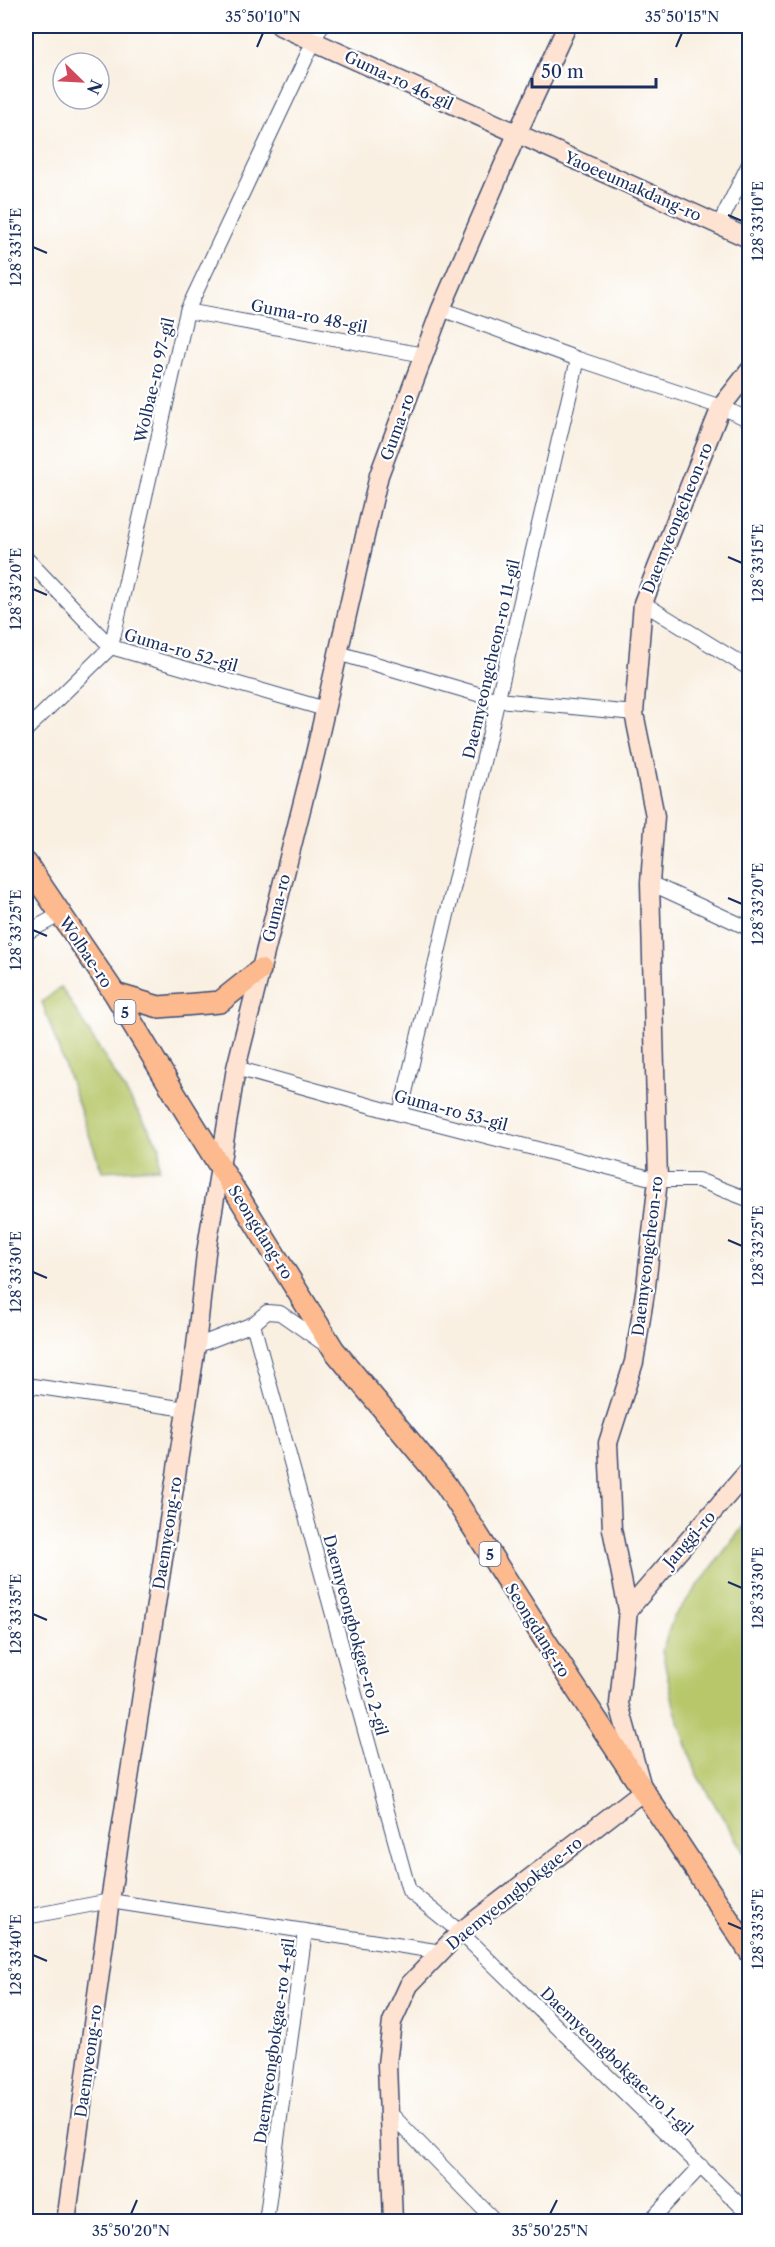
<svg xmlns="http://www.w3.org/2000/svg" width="775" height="2247" viewBox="0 0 775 2247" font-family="'Libre Caslon Text',serif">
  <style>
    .green { fill: #b7c76a; stroke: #697b64; stroke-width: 1.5 }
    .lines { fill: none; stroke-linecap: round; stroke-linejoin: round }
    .street-casing { stroke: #3c4c72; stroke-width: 16 }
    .secondary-casing { stroke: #3c4c72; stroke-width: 21 }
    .primary-casing { stroke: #3c4c72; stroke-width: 24 }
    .street { stroke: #fff; stroke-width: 14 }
    .secondary { stroke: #fee3d2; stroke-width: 18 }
    .primary { stroke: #fcba8e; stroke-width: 21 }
    .ticks { fill: none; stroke: #1b2f5e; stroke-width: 2 }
    .labels { text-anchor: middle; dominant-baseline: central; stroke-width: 4.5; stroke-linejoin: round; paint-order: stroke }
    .shield { fill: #fff; stroke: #5f6d8e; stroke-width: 1.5 }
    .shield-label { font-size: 15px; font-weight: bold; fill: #1b2f5e }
    .street-label { font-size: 16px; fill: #1b2f5e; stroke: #fff }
    .neatline { fill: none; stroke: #1b2f5e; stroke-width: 2 }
    .ticks-label { font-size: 15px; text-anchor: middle; fill: #1b2f5e }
  </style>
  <rect width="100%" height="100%" fill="#fff"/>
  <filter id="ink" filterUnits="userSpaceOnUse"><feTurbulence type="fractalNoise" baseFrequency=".0167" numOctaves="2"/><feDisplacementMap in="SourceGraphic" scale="12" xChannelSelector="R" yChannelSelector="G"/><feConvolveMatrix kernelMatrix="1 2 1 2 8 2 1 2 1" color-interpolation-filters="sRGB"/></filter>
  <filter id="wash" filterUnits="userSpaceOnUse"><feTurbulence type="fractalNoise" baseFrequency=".008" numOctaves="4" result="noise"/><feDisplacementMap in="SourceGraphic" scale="24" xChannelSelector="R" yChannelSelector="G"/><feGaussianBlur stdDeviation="1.35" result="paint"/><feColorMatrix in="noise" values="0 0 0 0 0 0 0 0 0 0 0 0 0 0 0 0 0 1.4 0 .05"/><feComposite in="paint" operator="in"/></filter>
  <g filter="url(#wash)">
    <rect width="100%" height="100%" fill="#f9f0e2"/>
    <!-- green -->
    <path class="green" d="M61,987L160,1147L159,1168L102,1171L42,1002Z
      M749,1519V1861L697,1775L675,1710L662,1651L673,1618Z"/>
  </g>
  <g filter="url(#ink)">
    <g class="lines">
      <!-- street casing -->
      <g class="street-casing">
        <path id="street" d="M719,225L750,162
          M441,309L578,359L721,407L750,420
          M187,311L424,355
          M26,558L111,647L325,709
          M643,603L750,669
          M338,653L498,700L634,713
          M26,730L111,647L187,311L321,26
          M650,883L750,929
          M26,933L61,914
          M236,1068L400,1114L658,1180H698L750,1200
          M400,1114L578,359
          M253,1324L409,1891L460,1932L750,2215
          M196,1346L253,1324L267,1312L280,1313L326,1345
          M26,1385L186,1409
          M26,1917L110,1901L442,1952
          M388,2111L496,2222
          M266,2222L305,1931
          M649,2222L701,2166"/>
      </g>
      <!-- secondary casing -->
      <g class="secondary-casing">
        <path id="secondary" d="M280,26L750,239
          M628,1610L750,1469
          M66,2222L108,1914L196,1346L206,1253L236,1068L315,754L379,475L441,309L517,134L567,26
          M393,2222L387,2064L392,2022L409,1985L460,1932L643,1791L619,1704L628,1610L612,1529L608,1443L634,1362L646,1286L658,1180L650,883L655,816L634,713L643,603L721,407L750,370"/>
      </g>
      <!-- primary casing -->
      <g class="primary-casing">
        <path id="primary" d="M26,863L115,994L181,1104L334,1350L446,1485L571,1681L750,1952
          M115,994L159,1007L220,1002L260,970"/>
      </g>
      <!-- street -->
      <use href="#street" class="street"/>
      <!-- secondary -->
      <use href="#secondary" class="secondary"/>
      <!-- primary -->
      <use href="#primary" class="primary"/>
    </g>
  </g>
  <!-- ticks -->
  <path class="ticks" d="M257,47L263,33M676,47L682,33M728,215L742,221M33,247L47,253M728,557L742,563M33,589L47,595M728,898L742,904M33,930L47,936M728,1240L742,1246M33,1272L47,1278M728,1582L742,1588M33,1614L47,1620M728,1923L742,1929M33,1955L47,1961M131,2214L137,2200M550,2214L557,2200"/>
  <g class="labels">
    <!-- shield labels -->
    <g class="shield">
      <rect x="114.5" y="1000" width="21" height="24" rx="4.5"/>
      <rect x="479.5" y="1542" width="21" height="24" rx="4.5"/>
    </g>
    <g class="shield-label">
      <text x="125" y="1012">5</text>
      <text x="490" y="1554">5</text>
    </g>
    <!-- street labels -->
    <g class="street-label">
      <text transform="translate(399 80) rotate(25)">Guma-ro 46-gil</text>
      <text transform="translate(633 186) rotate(24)">Yaoeeumakdang-ro</text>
      <text transform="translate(309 316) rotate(11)">Guma-ro 48-gil</text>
      <text transform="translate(154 380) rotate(-77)">Wolbae-ro 97-gil</text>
      <text transform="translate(397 427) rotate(-70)">Guma-ro</text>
      <text transform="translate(677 518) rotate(-68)">Daemyeongcheon-ro</text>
      <text transform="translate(181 650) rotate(16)">Guma-ro 52-gil</text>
      <text transform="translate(491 659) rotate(-77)">Daemyeongcheon-ro 11-gil</text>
      <text transform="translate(276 908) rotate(-76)">Guma-ro</text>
      <text transform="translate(86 952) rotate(56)">Wolbae-ro</text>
      <text transform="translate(451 1110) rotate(15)">Guma-ro 53-gil</text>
      <text transform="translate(261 1232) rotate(58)">Seongdang-ro</text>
      <text transform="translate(647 1256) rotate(-83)">Daemyeongcheon-ro</text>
      <text transform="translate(167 1533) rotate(-81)">Daemyeong-ro</text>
      <text transform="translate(689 1539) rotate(-49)">Janggi-ro</text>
      <text transform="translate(538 1630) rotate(58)">Seongdang-ro</text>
      <text transform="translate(356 1635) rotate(75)">Daemyeongbokgae-ro 2-gil</text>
      <text transform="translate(514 1893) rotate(-39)">Daemyeongbokgae-ro</text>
      <text transform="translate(274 2041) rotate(-82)">Daemyeongbokgae-ro 4-gil</text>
      <text transform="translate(88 2061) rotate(-82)">Daemyeong-ro</text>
      <text transform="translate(617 2061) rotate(44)">Daemyeongbokgae-ro 1-gil</text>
    </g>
  </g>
  <!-- margin -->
  <rect width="775" height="2247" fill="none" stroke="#fff" stroke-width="66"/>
  <!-- north arrow -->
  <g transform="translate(81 81) rotate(114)"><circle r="28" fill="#ffffff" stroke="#a4acbf" stroke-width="1.5"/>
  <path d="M0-4.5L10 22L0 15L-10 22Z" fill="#d1495b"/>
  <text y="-9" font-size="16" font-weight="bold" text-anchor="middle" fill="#1b2f5e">N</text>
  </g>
  <!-- scale -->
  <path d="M532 78v9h124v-9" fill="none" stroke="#1b2f5e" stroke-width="3"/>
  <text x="541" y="78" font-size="18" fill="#1b2f5e" stroke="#ffffff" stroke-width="4.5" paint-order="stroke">50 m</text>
  <rect x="33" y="33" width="709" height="2181" class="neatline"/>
  <g class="ticks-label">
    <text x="263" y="22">35°50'10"N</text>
    <text x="682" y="22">35°50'15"N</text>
    <text transform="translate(758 221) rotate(-90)" y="5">128°33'10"E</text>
    <text transform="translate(16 247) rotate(-90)" y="5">128°33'15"E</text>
    <text transform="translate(758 563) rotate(-90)" y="5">128°33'15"E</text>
    <text transform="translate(16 589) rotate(-90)" y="5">128°33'20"E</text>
    <text transform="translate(758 904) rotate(-90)" y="5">128°33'20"E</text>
    <text transform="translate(16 930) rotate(-90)" y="5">128°33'25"E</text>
    <text transform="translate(758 1246) rotate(-90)" y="5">128°33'25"E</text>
    <text transform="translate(16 1272) rotate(-90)" y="5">128°33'30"E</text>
    <text transform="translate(758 1588) rotate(-90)" y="5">128°33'30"E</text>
    <text transform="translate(16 1614) rotate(-90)" y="5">128°33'35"E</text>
    <text transform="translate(758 1929) rotate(-90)" y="5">128°33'35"E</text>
    <text transform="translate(16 1955) rotate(-90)" y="5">128°33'40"E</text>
    <text x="131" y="2236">35°50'20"N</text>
    <text x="550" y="2236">35°50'25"N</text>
  </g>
</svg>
